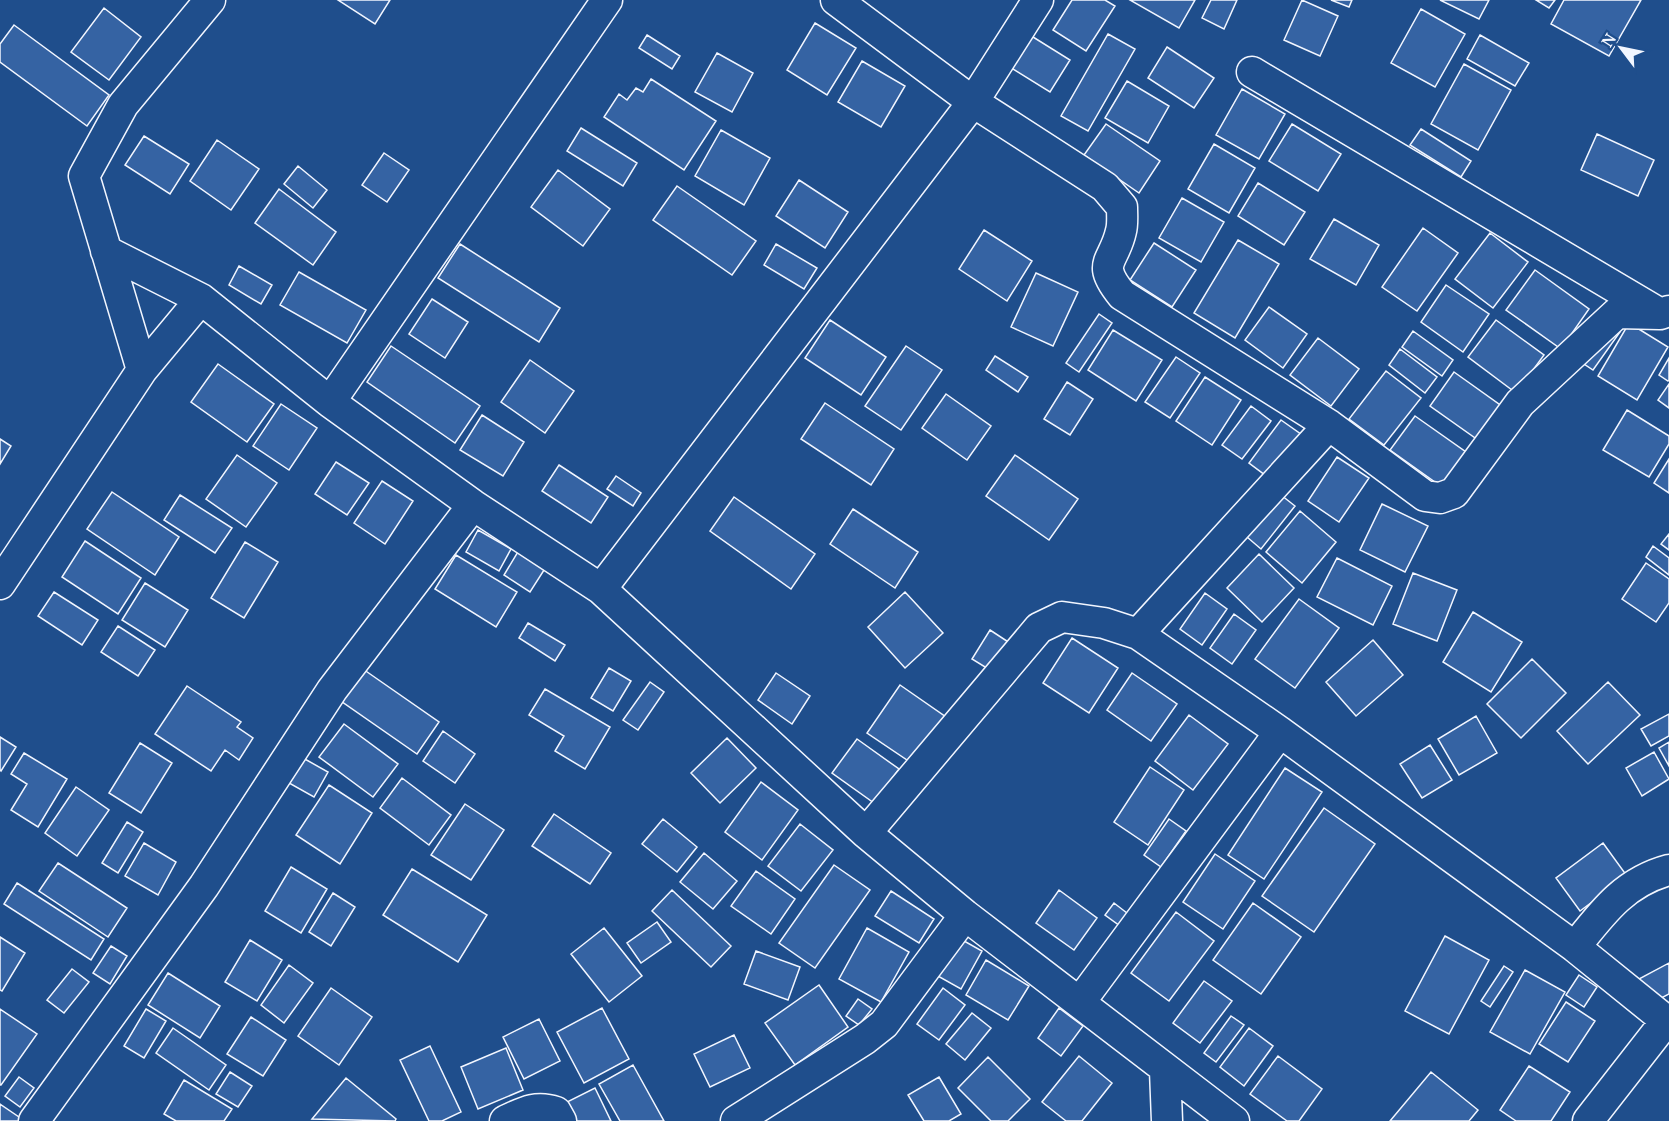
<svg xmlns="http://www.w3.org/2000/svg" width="1669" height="1121" viewBox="0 0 1669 1121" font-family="'PT Serif',serif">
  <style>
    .building { fill: #3563a3; stroke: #f2f6ff; stroke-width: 1.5 }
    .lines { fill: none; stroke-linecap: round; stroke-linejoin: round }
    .minor-casing { stroke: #f2f6ff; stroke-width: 33 }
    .minor { stroke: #1f4e8c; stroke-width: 30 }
  </style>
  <rect width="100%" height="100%" fill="#1f4e8c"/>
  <!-- building -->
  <path class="building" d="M338,0H390L375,24Z
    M1072,0H1105L1115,6L1086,51L1053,30Z
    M1130,0H1195L1179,28Z
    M1211,0H1237L1224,29L1202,18Z
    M1302,0L1338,16L1320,56L1284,40Z
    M1331,0H1352L1349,7Z
    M1440,0H1489L1479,19Z
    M1536,0H1555L1549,8Z
    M1564,0H1641L1609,56L1551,24Z
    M104,8L141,37L109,80L71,52Z
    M1421,9L1465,34L1435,87L1391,63Z
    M815,23L856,48L827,95L787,70Z
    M14,25L109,95L87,126L0,62V44Z
    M1025,32L1070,60L1050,92L1005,64Z
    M1108,34L1135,49L1088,131L1061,116Z
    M647,35L680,56L672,69L639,48Z
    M1480,35L1529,63L1515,86L1467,59Z
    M1167,47L1214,78L1194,108L1148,78Z
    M717,53L753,73L732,112L695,92Z
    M862,61L905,86L881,127L838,102Z
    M1464,64L1511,90L1478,150L1431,124Z
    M651,79L716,121L684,170L604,117L619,94L627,100L636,88L643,92Z
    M1127,81L1169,106L1148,143L1105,118Z
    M1242,89L1285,114L1259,159L1216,135Z
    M1106,124L1160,161L1139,193L1084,155Z
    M1292,124L1341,154L1318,191L1269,161Z
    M581,128L637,163L623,186L567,151Z
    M1421,129L1471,161L1461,177L1410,145Z
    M721,130L770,158L744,205L695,176Z
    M1597,134L1654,160L1638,196L1581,170Z
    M144,136L189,164L170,194L125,165Z
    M217,140L259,169L231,210L190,181Z
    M1214,144L1255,168L1229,213L1188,189Z
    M384,153L409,170L387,202L362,185Z
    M298,166L327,190L313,208L284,184Z
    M558,170L610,209L583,246L531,207Z
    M799,180L848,212L825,248L776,216Z
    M1258,183L1305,212L1284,245L1238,216Z
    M677,186L756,241L732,275L653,220Z
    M279,189L336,232L313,265L255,223Z
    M1182,198L1224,222L1201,262L1159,238Z
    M1334,219L1379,245L1356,285L1310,259Z
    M1423,228L1458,253L1417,311L1382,287Z
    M984,230L1032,261L1007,301L959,269Z
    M1490,233L1528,262L1493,308L1455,279Z
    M1238,240L1279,264L1235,338L1194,313Z
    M1154,243L1196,270L1172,307L1130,280Z
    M460,244L560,308L539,342L438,278Z
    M776,244L817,268L804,289L764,265Z
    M239,266L272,285L261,304L229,285Z
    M1535,270L1589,309L1561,349L1506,310Z
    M299,272L366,310L347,343L280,305Z
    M1036,273L1078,292L1053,346L1011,327Z
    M1446,285L1489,314L1463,352L1421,322Z
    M432,299L468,322L445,358L409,334Z
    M1269,307L1307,334L1283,368L1245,340Z
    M1099,314L1112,323L1079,372L1066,363Z
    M830,320L886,357L861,395L805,358Z
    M1496,320L1544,355L1516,393L1468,357Z
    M1608,323L1620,332L1593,370L1581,362Z
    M1629,323L1668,347L1637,400L1598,376Z
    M1113,330L1162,360L1136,401L1088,370Z
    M1413,331L1453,360L1442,376L1402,347Z
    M1318,338L1359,369L1331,406L1290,375Z
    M391,346L480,406L455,443L367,382Z
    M906,346L942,370L901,430L865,406Z
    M1400,349L1437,377L1425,393L1389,365Z
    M995,356L1028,377L1018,392L986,370Z
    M1176,357L1200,373L1170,418L1145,402Z
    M1669,358V380L1668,381L1659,375Z
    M530,360L574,391L545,433L501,402Z
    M218,364L274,404L247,442L191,402Z
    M1386,371L1421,398L1384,445L1349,419Z
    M1454,372L1503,407L1478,440L1430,406Z
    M1205,377L1241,400L1212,445L1176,421Z
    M1067,382L1093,399L1070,435L1044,419Z
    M1669,384V408L1658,400Z
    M946,394L991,426L967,460L922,428Z
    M825,403L894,449L871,485L801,439Z
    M281,404L317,428L289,470L253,446Z
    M1251,406L1271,421L1242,459L1222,445Z
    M1627,410L1669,436V444L1649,477L1603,450Z
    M482,415L524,442L503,476L460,450Z
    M1415,416L1466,452L1442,487L1390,450Z
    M1281,420L1305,437L1273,481L1249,463Z
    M0,439L11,446L0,464Z
    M237,455L277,483L246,527L206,499Z
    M1015,455L1078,499L1049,540L986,496Z
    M1337,457L1369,478L1339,522L1308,501Z
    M1669,459V493L1654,483Z
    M336,462L369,483L347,515L315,494Z
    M559,465L608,497L591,523L542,491Z
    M616,476L641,493L633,506L607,489Z
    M382,481L413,501L385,544L354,523Z
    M112,492L179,537L155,575L87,529Z
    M180,495L232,528L215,553L164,520Z
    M1281,495L1295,506L1261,549L1247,537Z
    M734,497L815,554L791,589L710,531Z
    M1382,504L1428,526L1405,572L1360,550Z
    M853,509L918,552L895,588L830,544Z
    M1300,511L1336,542L1302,583L1266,552Z
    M478,530L511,549L499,571L466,552Z
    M1669,534V550L1661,544Z
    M85,541L141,578L118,614L62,577Z
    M245,542L278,562L244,618L211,598Z
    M1653,546L1669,558V575L1646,557Z
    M519,550L546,567L530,592L504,575Z
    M1259,554L1294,588L1262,622L1227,588Z
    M456,555L517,592L496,627L435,589Z
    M1337,558L1392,586L1373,625L1317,597Z
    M1646,563L1669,579V603L1656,622L1622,599Z
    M1413,573L1457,590L1437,641L1393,624Z
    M145,583L188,610L165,647L122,620Z
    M54,592L98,620L82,645L38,616Z
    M905,592L943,633L905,668L868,627Z
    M1205,593L1227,609L1202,645L1180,629Z
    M1299,599L1339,628L1295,688L1255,659Z
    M1473,612L1522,642L1491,692L1443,662Z
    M1234,614L1256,630L1232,664L1210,648Z
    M528,623L565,645L555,661L519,638Z
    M118,626L155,650L138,676L101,652Z
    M990,630L1016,647L998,675L972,659Z
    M1072,638L1118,668L1089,713L1043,683Z
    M1373,640L1403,675L1356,716L1326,682Z
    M1532,659L1566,693L1521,738L1487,704Z
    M360,667L439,722L417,754L338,699Z
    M609,668L631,681L613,711L591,698Z
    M776,673L810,696L792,724L758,700Z
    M1132,673L1177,704L1151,741L1107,710Z
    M650,682L664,692L638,730L623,720Z
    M1608,682L1640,715L1588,764L1557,731Z
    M900,685L946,717L913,764L867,733Z
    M187,686L241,722L237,727L253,738L239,760L225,750L211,771L155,734Z
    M545,689L610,727L585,769L555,751L564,736L529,715Z
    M1669,714V736L1651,746L1641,729Z
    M1189,715L1228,744L1193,790L1155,761Z
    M1476,716L1497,753L1459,775L1438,739Z
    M344,724L398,764L373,797L319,757Z
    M443,731L475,754L455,783L423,761Z
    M0,737L16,747L1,771L0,770Z
    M727,738L756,768L720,803L691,773Z
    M857,739L899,769L874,803L832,773Z
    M1669,742V766L1659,748Z
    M140,743L172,763L141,813L109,793Z
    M1430,745L1452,780L1422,798L1400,764Z
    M1654,752L1669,779L1642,796L1626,768Z
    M24,753L67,779L38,827L11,810L27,784L11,774Z
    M303,758L328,772L314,797L289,783Z
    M1150,767L1184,790L1148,845L1114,822Z
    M1285,768L1322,792L1264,879L1228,855Z
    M402,778L451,815L429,845L380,808Z
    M761,782L798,810L762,860L725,832Z
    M329,785L372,813L340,864L296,835Z
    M76,787L109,810L77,856L45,833Z
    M465,804L504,830L471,880L431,855Z
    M1324,808L1375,844L1314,932L1262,896Z
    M554,814L611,853L590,884L532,846Z
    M663,819L697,847L677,872L642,844Z
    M1169,819L1186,831L1161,867L1144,855Z
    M127,822L143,832L118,873L102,863Z
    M800,824L833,850L801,891L768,866Z
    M144,843L176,862L158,895L125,876Z
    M1603,843L1627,876L1580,911L1556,878Z
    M704,853L737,881L713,909L680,882Z
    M1215,854L1255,881L1223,929L1183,902Z
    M58,863L127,908L108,937L39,891Z
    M834,865L870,890L815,968L779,943Z
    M291,867L327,889L301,933L265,911Z
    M412,869L487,915L458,962L383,915Z
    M756,871L795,899L771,934L731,906Z
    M17,883L104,939L91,960L4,904Z
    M672,890L731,946L711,967L652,911Z
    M1059,890L1097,918L1074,950L1036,923Z
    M891,891L934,919L919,943L875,916Z
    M333,893L355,907L331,946L309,932Z
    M1114,903L1136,920L1127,931L1105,915Z
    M1253,903L1301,937L1261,994L1213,960Z
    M1176,912L1214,941L1169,1001L1131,973Z
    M657,922L671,942L641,963L627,943Z
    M604,928L642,976L609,1002L571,954Z
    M867,928L909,952L881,1002L839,979Z
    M1445,936L1489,960L1449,1034L1405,1011Z
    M0,937L25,953L2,991L0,990Z
    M957,937L982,951L961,989L936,975Z
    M250,940L282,960L257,1001L225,982Z
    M111,946L127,956L110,984L93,973Z
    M756,951L800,967L788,1000L744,984Z
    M986,960L1029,986L1008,1020L966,995Z
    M1669,963V994L1650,1004L1637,980Z
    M289,965L313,983L284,1023L261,1005Z
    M1504,966L1513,972L1490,1007L1481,1001Z
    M72,969L89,982L64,1013L47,1000Z
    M1525,970L1565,992L1530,1054L1490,1032Z
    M168,973L220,1006L200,1038L148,1005Z
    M1579,975L1597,987L1584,1007L1566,995Z
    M1204,981L1232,1001L1200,1043L1173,1023Z
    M819,985L848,1027L795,1065L765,1023Z
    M331,988L372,1017L339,1065L298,1036Z
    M943,988L965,1005L939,1040L917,1024Z
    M858,999L872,1009L859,1025L846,1016Z
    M1566,1002L1595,1021L1568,1062L1539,1044Z
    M602,1008L629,1059L584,1083L557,1032Z
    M1059,1008L1083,1026L1061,1056L1038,1038Z
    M0,1009L37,1034L1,1085H0Z
    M146,1009L166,1021L144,1058L124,1046Z
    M972,1013L991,1028L965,1060L946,1044Z
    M1231,1016L1244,1025L1216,1062L1204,1053Z
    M251,1017L286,1040L263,1076L227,1054Z
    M539,1019L560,1061L524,1079L503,1037Z
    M173,1028L226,1065L209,1090L156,1053Z
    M1249,1028L1273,1046L1244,1086L1220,1067Z
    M734,1035L750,1068L710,1087L694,1054Z
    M430,1046L461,1112L442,1121H429L400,1060Z
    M506,1048L523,1090L478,1109L461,1067Z
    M1079,1056L1112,1083L1082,1121H1066L1042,1102Z
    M1278,1056L1322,1089L1299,1121H1287L1250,1094Z
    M988,1057L1030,1099L1008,1121H991L958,1088Z
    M633,1065L664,1121H620L599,1084Z
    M1529,1066L1570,1092L1551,1121H1516L1500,1110Z
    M230,1072L252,1086L238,1107L216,1094Z
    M1431,1072L1478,1110L1469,1121H1390Z
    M19,1077L34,1088L20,1107L5,1096Z
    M939,1077L961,1114L949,1121H924L908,1095Z
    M346,1078L396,1119L395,1121L312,1119Z
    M184,1080L232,1109L224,1121H176L164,1114Z
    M595,1088L611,1121H574L565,1103Z
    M0,1104L22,1119L20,1121H0Z"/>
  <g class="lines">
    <!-- minor casing -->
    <g class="minor-casing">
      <path id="minor" d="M836,0L973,102L1105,187L1122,207C1122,215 1123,224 1121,231C1114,263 1095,262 1122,295L1329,425L1425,496L1440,498L1454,493L1520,403L1617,313L1660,314L1669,311
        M1252,72L1657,312
        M106,251L201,299L330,402L473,505L601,589L866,833L965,915L1234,1121
        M142,370L201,299
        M330,402L607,0
        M0,584L142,370L84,176L123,105L210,0
        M601,589L973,102L1038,0
        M1138,634L1280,732L1575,947L1669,1023
        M866,833L1039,628L1062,617L1104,623L1138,634L1329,425
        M1575,947C1602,913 1624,882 1669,870
        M1080,1002L1280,732
        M1165,1070L1167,1121
        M34,1121L204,886L332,690L473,505
        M505,1121C524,1112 536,1105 556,1112L561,1121
        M736,1121L865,1039L884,1024L965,915
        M1588,1121L1666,1021"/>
    </g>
    <!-- minor -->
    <use href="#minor" class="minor"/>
  </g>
  <!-- north arrow -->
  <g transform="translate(1621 48) rotate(302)" stroke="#1f4e8c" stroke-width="4.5" paint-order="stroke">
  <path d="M0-4.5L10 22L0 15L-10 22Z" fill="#f2f6ff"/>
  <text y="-9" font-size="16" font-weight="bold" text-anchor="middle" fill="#f2f6ff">N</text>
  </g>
</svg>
